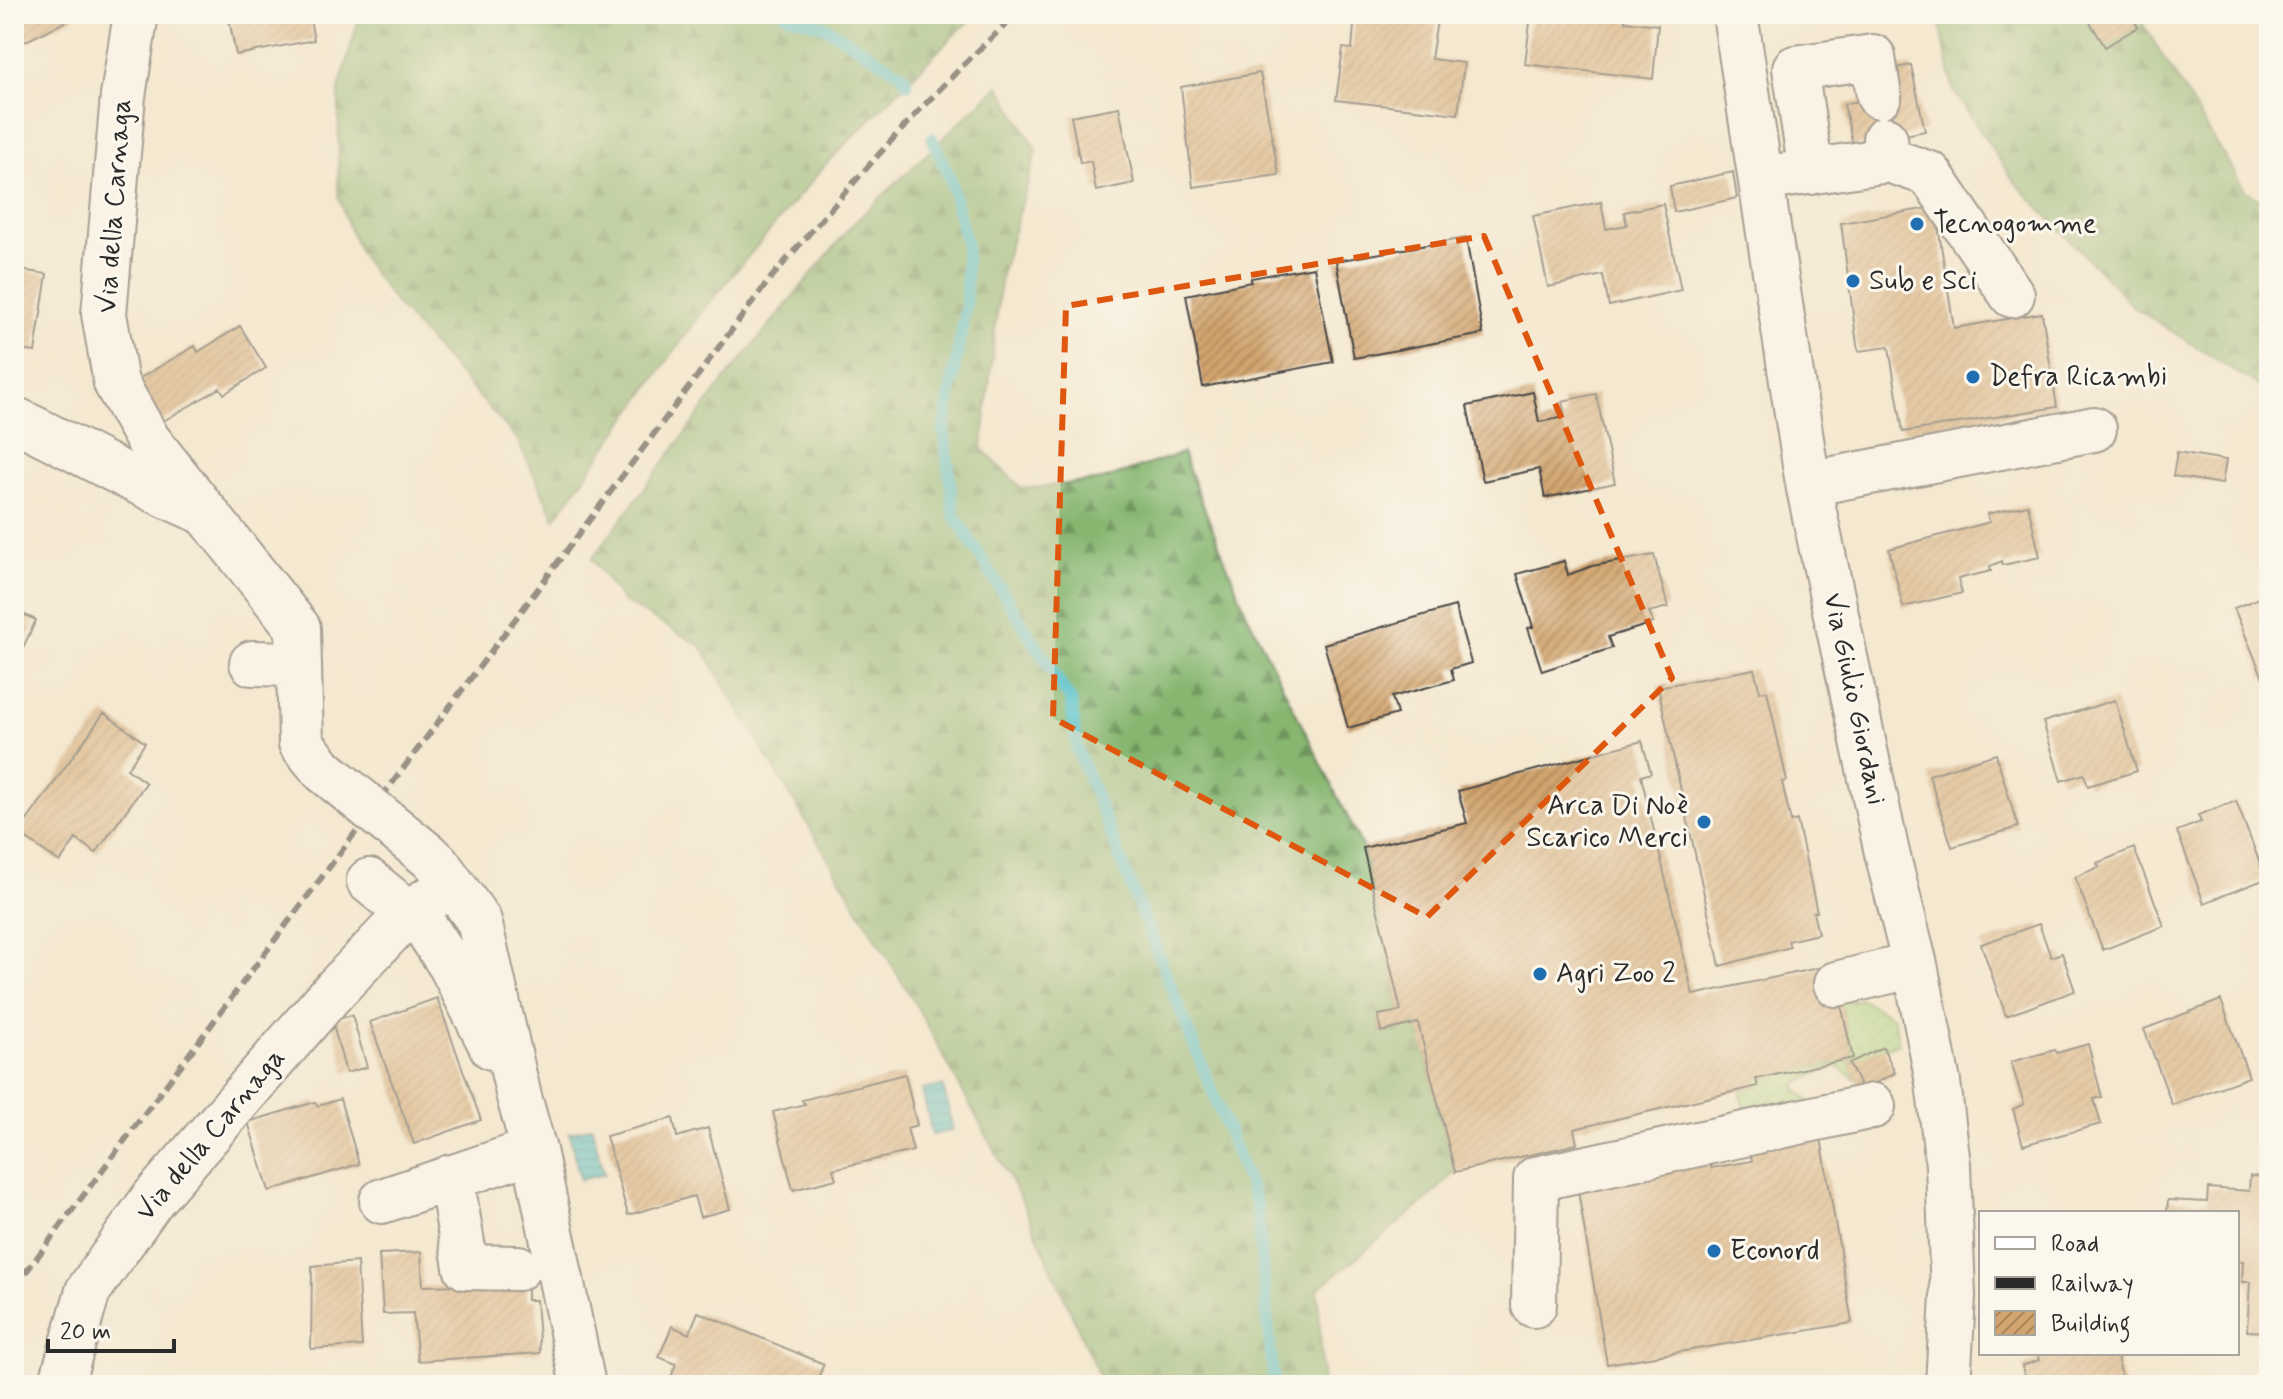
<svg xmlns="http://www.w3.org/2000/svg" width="2283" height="1399" viewBox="0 0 2283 1399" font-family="Mynerve,sans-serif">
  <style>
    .grass { fill: url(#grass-dots); stroke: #6a8056; stroke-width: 2 }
    .forest { fill: url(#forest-firs); stroke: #58704e; stroke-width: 2 }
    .water { fill: url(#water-rules); stroke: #3e767a; stroke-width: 2 }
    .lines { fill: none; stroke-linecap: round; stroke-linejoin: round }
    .stream { stroke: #52c0c8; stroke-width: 12 }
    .building { fill: url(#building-hatch) }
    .minor-casing { stroke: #494744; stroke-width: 48 }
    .minor { stroke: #fff; stroke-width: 44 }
    .rail { stroke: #2b2b2b; stroke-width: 6; stroke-dasharray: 12 6; stroke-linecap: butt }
    .minor-bridge-casing { stroke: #494744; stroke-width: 48; stroke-linecap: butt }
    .minor-bridge { stroke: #fff; stroke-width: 44 }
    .marked { fill: none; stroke: #df570e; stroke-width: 6; stroke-dasharray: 16 10; stroke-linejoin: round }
    .poi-dot { fill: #1f6fb2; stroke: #fbf7ec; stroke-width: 3 }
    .labels { text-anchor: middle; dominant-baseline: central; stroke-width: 6; stroke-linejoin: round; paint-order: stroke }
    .street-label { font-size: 28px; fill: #2b2b2b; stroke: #fbf7ec }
    .poi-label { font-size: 28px; fill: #2b2b2b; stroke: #fbf7ec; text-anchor: start }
  </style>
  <defs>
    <pattern id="grass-dots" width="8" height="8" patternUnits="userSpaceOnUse" patternTransform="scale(2)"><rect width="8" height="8" fill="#a9d582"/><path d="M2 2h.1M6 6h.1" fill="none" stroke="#92b770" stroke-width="1.8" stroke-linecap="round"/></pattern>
    <pattern id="forest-firs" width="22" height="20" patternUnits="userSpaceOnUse" patternTransform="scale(2)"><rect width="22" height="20" fill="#86b670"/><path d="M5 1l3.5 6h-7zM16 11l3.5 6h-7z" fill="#6e945c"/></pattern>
    <pattern id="water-rules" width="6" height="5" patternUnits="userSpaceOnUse" patternTransform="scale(2)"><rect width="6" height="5" fill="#52c0c8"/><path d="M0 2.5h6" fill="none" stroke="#449ca3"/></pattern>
    <pattern id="building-hatch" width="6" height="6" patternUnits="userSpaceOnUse" patternTransform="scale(2)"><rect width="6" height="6" fill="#d2a46e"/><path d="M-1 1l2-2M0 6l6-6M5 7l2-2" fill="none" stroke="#ab865b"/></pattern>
  </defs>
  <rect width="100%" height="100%" fill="#fbf7ec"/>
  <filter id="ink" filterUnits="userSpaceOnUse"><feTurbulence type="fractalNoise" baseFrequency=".0125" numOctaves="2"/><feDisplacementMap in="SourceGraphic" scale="16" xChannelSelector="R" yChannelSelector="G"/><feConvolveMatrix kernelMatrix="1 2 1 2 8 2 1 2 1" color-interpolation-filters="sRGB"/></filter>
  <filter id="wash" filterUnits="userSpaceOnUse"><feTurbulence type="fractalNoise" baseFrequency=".006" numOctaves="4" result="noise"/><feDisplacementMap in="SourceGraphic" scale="32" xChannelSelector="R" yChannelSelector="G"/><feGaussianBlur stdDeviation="1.8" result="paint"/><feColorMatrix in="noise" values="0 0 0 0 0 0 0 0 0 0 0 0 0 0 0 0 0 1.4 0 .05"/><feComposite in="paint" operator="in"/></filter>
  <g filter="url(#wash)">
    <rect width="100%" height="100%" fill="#f4e8d0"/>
    <!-- grass -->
    <path class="grass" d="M1861,999L1893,1017L1899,1043L1849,1063L1857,1080L1834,1065L1794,1085L1812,1105L1747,1120L1740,1090L1757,1086L1756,1079L1853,1058L1840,1002Z"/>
    <!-- forest -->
    <path class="forest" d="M360,14H979L957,32L824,166L705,308L555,519L517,439L395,303L362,257L349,228L338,195L339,89Z
      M1938,14H2137L2245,190L2269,206V393L2135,308L2012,179L1953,90Z
      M999,85L1037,151L1001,276L982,449L1022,489L1103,480L1182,453L1247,614L1363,848L1401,1011L1378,1015L1381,1032L1418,1023L1455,1172L1428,1199L1318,1289L1323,1385H1103L1022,1201L917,1007L701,646L622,601L592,559L727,377L852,225Z"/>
    <!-- water -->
    <path class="water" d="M943,1086L953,1130L932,1135L922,1090Z
      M592,1127L604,1174L580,1180L569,1133Z"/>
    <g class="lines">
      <!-- stream -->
      <path class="stream" d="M785,14L826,27L903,75L907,84
        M932,138L950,179L966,243V305L944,429L954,515L1071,701L1077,749L1256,1202L1274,1385"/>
    </g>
    <g id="blocks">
      <!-- building -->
      <path class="building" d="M14,14H81L14,47Z
        M228,14H309L314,40L236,55Z
        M1355,14H1438L1431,59L1464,63L1458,114L1336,100L1343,48L1352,49Z
        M1531,14H1625V21L1658,25L1653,79L1525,64Z
        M2085,14H2130L2138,27L2105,47Z
        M1911,65L1925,131L1853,146L1844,104L1901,92L1896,68Z
        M1260,73L1279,175L1193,187L1181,87Z
        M1119,107L1134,183L1096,191L1091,161L1080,163L1071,116Z
        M1733,172L1737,198L1674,212L1670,186Z
        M1601,202L1606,229L1627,225L1624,212L1663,204L1681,290L1609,306L1603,275L1548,287L1533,216Z
        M1935,207L1954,328L2042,313L2057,407L1903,432L1889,347L1859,351L1857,345L1841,223Z
        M1466,238L1483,334L1354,358L1336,261Z
        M1314,267L1333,362L1203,387L1186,295L1251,282V278Z
        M14,269L47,274L35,352L14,349Z
        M240,326L266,368L224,394L220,388L148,430L123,388L195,346L198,352Z
        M1533,392L1539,422L1565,417L1562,401L1596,394L1615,483L1545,498L1539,469L1483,481L1467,406Z
        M2177,452L2226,460L2222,484L2173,476Z
        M2028,505L2040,557L2003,565L2002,561L1990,566L1991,571L1958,579L1962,593L1903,607L1889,549L1990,522L1987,514Z
        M1654,555L1668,607L1649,612L1653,623L1608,637L1612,648L1542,671L1528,628L1533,627L1517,574L1564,561L1568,575L1592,566Z
        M2269,594V675L2263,678L2234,608Z
        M1455,606L1471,663L1451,669L1454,680L1392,697L1397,714L1348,728L1324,644Z
        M14,610L36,620L20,654L14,652Z
        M1754,669L1760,692L1767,691L1787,781L1782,782L1791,822L1797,820L1817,912H1813L1818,934L1788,941L1790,947L1720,966L1658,687Z
        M2115,700L2137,771L2088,786L2084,774L2061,781L2043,722Z
        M104,713L145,743L127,769L146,783L96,853L76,839L60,862L18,833Z
        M1642,741L1651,773L1641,776L1693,995L1832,965L1853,1058L1756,1079L1758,1086L1574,1129L1577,1144L1455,1172L1418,1023L1381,1032L1378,1015L1401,1011L1363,848L1467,823L1458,791Z
        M1996,754L2018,827L1952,847L1929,775Z
        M2236,801L2266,879L2204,903L2177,831L2201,822L2198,815Z
        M2134,848L2164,926L2103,950L2075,877L2099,867L2097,863Z
        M2039,924L2051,957L2062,953L2075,991L2006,1016L1981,944Z
        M437,998L481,1120L414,1144L370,1022Z
        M2221,1000L2249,1077L2172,1105L2144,1029Z
        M352,1015L367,1067L346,1073L332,1021Z
        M2088,1044L2102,1097L2094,1099L2101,1124L2023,1145L2013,1109L2024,1104L2011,1062L2055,1050L2057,1053Z
        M1883,1047L1895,1073L1862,1090L1849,1063Z
        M905,1074L917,1125L907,1128L913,1151L833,1169L836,1179L793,1190L773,1112L805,1104L802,1100Z
        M340,1099L359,1164L269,1191L248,1122L315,1102L318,1106Z
        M673,1118L677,1137L708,1128L730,1209L700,1217L694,1196L628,1215L606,1136Z
        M1821,1138L1852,1323L1607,1364L1576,1179L1710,1157L1711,1168L1752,1161L1750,1150Z
        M2250,1176L2269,1177V1332L2247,1331L2250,1282H2242L2243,1261H2237V1213H2167L2168,1200L2207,1202L2208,1188L2249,1191Z
        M421,1252L423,1286L462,1285L527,1277V1300H536L540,1353L418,1361L413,1313L383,1314L379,1254Z
        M357,1262L362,1346L311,1349L312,1266Z
        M698,1312L824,1364L815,1385H668L676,1364L659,1357L672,1326L689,1334Z
        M2037,1353H2116L2124,1385H2027L2022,1366L2039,1360Z"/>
    </g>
  </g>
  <g filter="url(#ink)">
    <use href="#blocks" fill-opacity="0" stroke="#494744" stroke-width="2"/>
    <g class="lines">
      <!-- minor casing -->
      <g class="minor-casing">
        <path id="minor" d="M136,14L123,96L104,314L116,383L148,440L298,628L301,743L323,770
          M1735,14L1808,484L1887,853L1915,965L1938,1082L1948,1165L1953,1296L1948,1385
          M1888,160L1930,174L2012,295
          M1811,172L1795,68L1873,57L1879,96
          M1781,176L1888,160L1885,139
          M14,419C78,449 136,484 202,511
          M1808,484L2094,429
          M252,663L299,664
          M437,863L479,921L519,1097L534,1150L583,1385
          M369,881L426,928L451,966L492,1047
          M1836,984L1915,965
          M451,1177L466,1267L518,1268
          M382,1201L534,1150
          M1534,1305L1536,1179L1873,1106
          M61,1385L88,1291L152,1200L332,993L408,913L452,884"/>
      </g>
      <!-- minor -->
      <use href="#minor" class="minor"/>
      <!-- rail -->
      <path class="rail" d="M14,1288L770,279C849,187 928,95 1017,14"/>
      <!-- minor-bridge casing -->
      <g class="minor-bridge-casing">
        <path id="minor-bridge" d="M323,770L435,861"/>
      </g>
      <!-- minor-bridge -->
      <use href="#minor-bridge" class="minor-bridge"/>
    </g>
  </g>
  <!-- marked area -->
  <path d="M0 0H2283V1399H0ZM1484,236L1672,678L1427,917L1053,718L1066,306Z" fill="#f4e8d0" fill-opacity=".55" fill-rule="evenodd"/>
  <path class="marked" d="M1484,236L1672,678L1427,917L1053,718L1066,306Z"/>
  <!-- markers -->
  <g class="poi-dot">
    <circle cx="1917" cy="224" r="8"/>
    <circle cx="1853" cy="281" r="8"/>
    <circle cx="1973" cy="377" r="8"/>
    <circle cx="1704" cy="822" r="8"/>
    <circle cx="1540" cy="974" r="8"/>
    <circle cx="1714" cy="1251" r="8"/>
  </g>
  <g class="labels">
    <!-- street labels -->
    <g class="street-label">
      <text transform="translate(115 206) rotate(-86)">Via della Carnaga</text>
      <text transform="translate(1854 699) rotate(78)">Via Giulio Giordani</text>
      <text transform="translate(211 1135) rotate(-50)">Via della Carnaga</text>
    </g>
    <!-- poi labels -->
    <g class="poi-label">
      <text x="1933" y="224">Tecnogomme</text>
      <text x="1869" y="281">Sub e Sci</text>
      <text x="1989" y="377">Defra Ricambi</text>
      <text x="1688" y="806" text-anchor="end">Arca Di Noè<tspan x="1688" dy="32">Scarico Merci</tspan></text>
      <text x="1556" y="974">Agri Zoo 2</text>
      <text x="1730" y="1251">Econord</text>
    </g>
  </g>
  <!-- margin -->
  <rect width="2283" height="1399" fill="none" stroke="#fbf7ec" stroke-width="48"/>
  <!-- legend -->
  <rect x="1979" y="1211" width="260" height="144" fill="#fbf7ec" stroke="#a8a59f" stroke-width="2"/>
  <rect x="1995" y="1237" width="40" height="12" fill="#ffffff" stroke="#a8a59f" stroke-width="2"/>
  <text x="2051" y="1251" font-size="24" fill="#2b2b2b">Road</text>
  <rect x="1995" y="1277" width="40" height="12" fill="#2b2b2b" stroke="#a8a59f" stroke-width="2"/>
  <text x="2051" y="1291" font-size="24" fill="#2b2b2b">Railway</text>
  <rect x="1995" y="1311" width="40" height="24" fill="url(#building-hatch)" stroke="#a8a59f" stroke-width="2"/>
  <text x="2051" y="1331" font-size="24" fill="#2b2b2b">Building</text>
  <!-- scale -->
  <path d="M48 1339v12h126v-12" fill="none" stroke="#2b2b2b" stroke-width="4"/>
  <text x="60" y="1339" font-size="24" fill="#2b2b2b" stroke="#fbf7ec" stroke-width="6" paint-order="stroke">20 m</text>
</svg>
